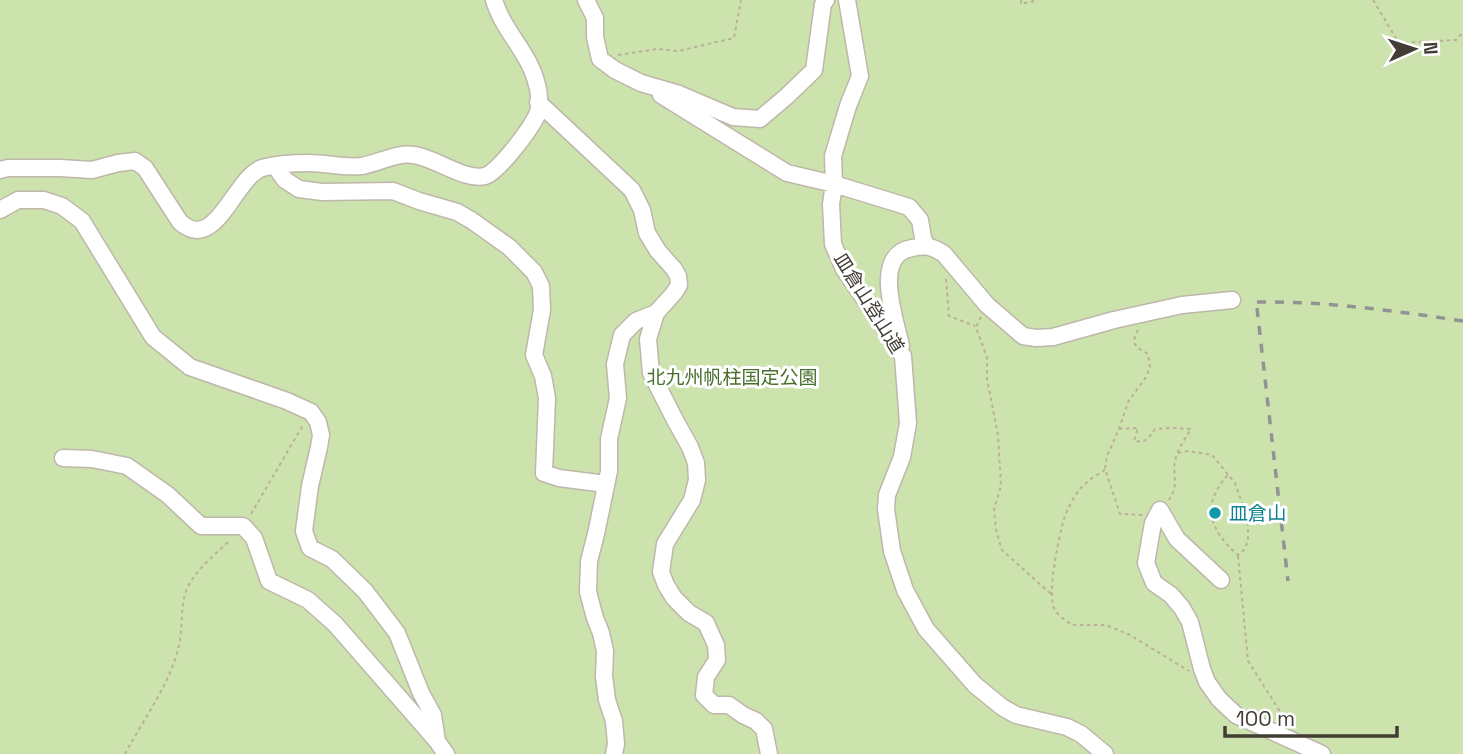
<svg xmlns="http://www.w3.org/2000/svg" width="1463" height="754" viewBox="0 0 1463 754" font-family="'Space Grotesk','Noto Sans JP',sans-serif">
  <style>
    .green { fill: #cde3ae }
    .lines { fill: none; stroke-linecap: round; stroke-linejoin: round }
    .minor-casing { stroke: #beb7aa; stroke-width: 19 }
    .path { stroke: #bcaf99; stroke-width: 2; stroke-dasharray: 3.5 3.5; stroke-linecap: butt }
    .minor { stroke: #fff; stroke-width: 16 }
    .rail { stroke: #939393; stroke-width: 3.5; stroke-dasharray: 9 9; stroke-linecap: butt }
    .culture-dot { fill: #0f9aa8; stroke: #fff; stroke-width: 2.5 }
    .labels { text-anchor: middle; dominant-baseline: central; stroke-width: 6; stroke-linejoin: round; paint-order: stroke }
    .street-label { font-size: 19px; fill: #423c34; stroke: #fff }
    .park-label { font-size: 19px; fill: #48702c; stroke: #fff }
    .culture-label { font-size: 19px; fill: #0d838f; stroke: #fff; text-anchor: start }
  </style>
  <rect width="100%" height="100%" fill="#f1ece4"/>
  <!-- green -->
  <path class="green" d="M0,0H1463V754H0Z"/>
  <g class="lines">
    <!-- minor casing -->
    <g class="minor-casing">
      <path id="minor" d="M586,0L595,18V37L600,59L615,70L641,83L679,94L733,117L760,119L787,96L814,70L823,4L826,0
        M847,0L860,76L848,106L833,156L834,184L831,204L833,244L844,269L903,356L908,423L902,457L887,495L886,509L892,551L905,590L926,629L975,685L1002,707L1016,715L1067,727L1081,734L1105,754
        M661,95L787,173L834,184L909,207L920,220L923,238L926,245
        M538,102L632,190L642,210L647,233L658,251L674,269L678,276L679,285L674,293L656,313L636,321L622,335L615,364L618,398L609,439V471L596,534L589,561L588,592L595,618L601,633L605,651L604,676L607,700L614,721L616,744L614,754
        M275,166L285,180L299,189L322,192L393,191L419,201L457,212L471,220L509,247L534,272L541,286L542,310L534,355L543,376L547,398L544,473L559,478L606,484
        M0,170L8,168H60L92,170L118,163L135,161L145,168L180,222C216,254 234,178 262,168C276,164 295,163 309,163C327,163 344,168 362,166C379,163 397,152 414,155C436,158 464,181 485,176C497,174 535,124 538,112C540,107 539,90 537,85C530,53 503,31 494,0
        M0,210L18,200H44L62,206L82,221L153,337L190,367L287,401L311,412L318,422L321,435L319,447L310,486L304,531L310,548L332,559L365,591L397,633L421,693L433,715L437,741
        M656,313L648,339L651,373L675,420L690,447L696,463L697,480L692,500L665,544L661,572L666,585L674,598L689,613L706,623L716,645L717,660L706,677L704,695L714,705H729L743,715L756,721L764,729L769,754
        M901,346C896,320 871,255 912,248C925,245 932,246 944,254L987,305L1023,336L1036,338L1053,337L1114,320L1182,305L1232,300
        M63,458L92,459L127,466L168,495L201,526H243L254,538L269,581L308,600L335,624L437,741L446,754
        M1221,580L1177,539L1160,510L1153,523L1146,563L1154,583L1171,595L1182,608L1190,622L1202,669L1207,682L1219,699L1236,715L1322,754"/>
    </g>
    <!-- path -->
    <path class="path" d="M1021,0V4L1038,0
      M1373,0L1399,43L1456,40L1463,32
      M618,55L657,49L678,51L734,38L741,0
      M946,279L949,316L975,326
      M981,317L976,327L987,358V379L998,435L1001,486L994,509L996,530L1002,550L1051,594
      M1138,330L1135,335L1134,343L1138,348L1148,354L1150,367L1146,377L1128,402L1119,429L1107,456L1105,469L1120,514L1143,515
      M1119,429L1138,428L1134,441C1146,443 1148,439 1155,429L1171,428L1191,429C1185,439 1177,450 1175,461C1172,478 1180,485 1168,501
      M1178,453L1188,451L1212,455L1235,483L1245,511L1248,524V541L1244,550L1238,555C1210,531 1200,505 1228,475
      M1105,470C1096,475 1086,482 1079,490C1073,498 1067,510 1064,519C1059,536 1046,596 1055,610C1058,616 1067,621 1072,625H1106L1130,635L1189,671
      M251,514L303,425
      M1238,556L1248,661L1286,721
      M125,754C143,720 166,690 177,653C182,637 181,620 183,604C186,576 211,559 230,540"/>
    <!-- minor -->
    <use href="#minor" class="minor"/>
    <!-- rail -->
    <path class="rail" d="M1257,302C1326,301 1395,311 1463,321
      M1257,308L1288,581"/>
  </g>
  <!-- markers -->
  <circle class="culture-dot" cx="1215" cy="513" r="7"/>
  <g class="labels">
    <!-- street labels -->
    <g class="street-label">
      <text transform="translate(869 303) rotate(58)">皿倉山登山道</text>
    </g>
    <!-- park labels -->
    <g class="park-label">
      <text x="732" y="377">北九州帆柱国定公園</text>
    </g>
    <!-- culture labels -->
    <g class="culture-label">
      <text x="1229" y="513">皿倉山</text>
    </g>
  </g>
  <!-- north arrow -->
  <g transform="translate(1414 49) rotate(87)" stroke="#ffffff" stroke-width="5" paint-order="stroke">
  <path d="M0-5L12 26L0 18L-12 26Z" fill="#423c34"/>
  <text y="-10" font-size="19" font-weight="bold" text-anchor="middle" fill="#423c34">N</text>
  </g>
  <!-- scale -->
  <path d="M1225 726v10h172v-10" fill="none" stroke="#423c34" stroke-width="3.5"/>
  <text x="1236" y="726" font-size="21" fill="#423c34" stroke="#ffffff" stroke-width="5" paint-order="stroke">100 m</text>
</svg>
